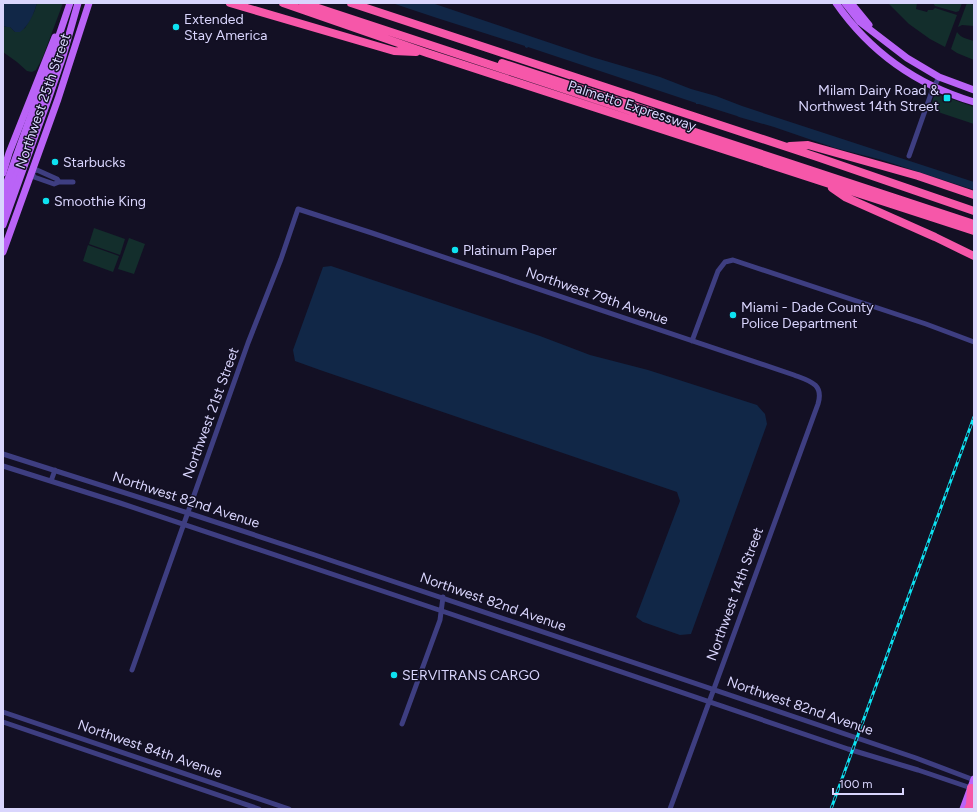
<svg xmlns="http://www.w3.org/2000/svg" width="977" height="812" viewBox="0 0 977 812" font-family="Figtree,sans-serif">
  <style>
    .green { fill: #132e2c }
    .water { fill: #112747 }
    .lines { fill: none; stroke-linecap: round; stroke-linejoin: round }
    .minor { stroke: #3e3e81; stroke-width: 5 }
    .major { stroke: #ba63f7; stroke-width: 7 }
    .highway { stroke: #f657a9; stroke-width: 8 }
    .rail-casing { stroke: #0de2f1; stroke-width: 3 }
    .rail { stroke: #131024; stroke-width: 1.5; stroke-dasharray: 4.5; stroke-linecap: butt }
    .major-bridge { stroke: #ba63f7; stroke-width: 7 }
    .poi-dot { fill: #0de2f1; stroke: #131024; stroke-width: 1.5 }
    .labels { text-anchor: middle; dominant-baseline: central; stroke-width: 3; stroke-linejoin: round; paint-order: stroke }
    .poi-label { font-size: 14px; fill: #d9d5fd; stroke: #131024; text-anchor: start }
    .street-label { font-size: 14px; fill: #d9d5fd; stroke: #131024 }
  </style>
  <rect width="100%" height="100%" fill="#131024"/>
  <!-- green -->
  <path class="green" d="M37,3H63L42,59L36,70L32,72L27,71L17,62L3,52V26L7,27H10L15,32L25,28L34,12Z
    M888,3H917L916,9L927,12L928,10H933L935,8L957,15L945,47L930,39L909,24Z
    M933,3H962L959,11L956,12L935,6Z
    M967,3L974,5V26L962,25L958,27Z
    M957,32C961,38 967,39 974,41V60L957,53L951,49Z
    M937,94L974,107V124L941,113L935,110L932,105L933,99L935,95Z
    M94,228L125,239L120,255L89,244Z
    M129,238L145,244L134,274L118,269Z
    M88,245L119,256L113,272L83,261Z"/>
  <!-- water -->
  <path class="water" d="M3,3H37C34,13 29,26 20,32H15L10,27H7L3,26Z
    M392,3H432L592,57L660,77L691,89L716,96L742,106L775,117L974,182V190L882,160L835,148L774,127L739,117L737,116L699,104H696V103L528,47L527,48L525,47V46L437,18Z
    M331,266L540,336L590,355L648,370L757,405L765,414L767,424L691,634L680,635L643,622L636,617L680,501L677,492L320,370L295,361L293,350L323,267Z"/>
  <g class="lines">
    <!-- minor -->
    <path class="minor" d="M909,156L932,91L939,77
      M59,182L57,179L37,170L32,172L34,177L54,184L59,182H73
      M692,341L718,271L725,262L733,260L926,324L974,342
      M3,454L188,513L315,555L916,758L974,780
      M3,466L120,503L442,611L848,749L918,770L974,789
      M51,481L55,470
      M132,670L248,343L281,259L298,209L372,233L794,375C810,381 824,384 818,404L670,809
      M3,712L289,809
      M3,722L259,809
      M402,724L440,620L443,597"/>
    <!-- major -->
    <path class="major" d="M836,3C870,52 917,85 974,102
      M845,3L860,22L907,58L939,77L974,90
      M851,3L869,25
      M3,173L9,153L55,37
      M3,209L53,70L60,41
      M3,252L58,99L89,3
      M963,809L974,779"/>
    <!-- highway -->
    <path class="highway" d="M230,3L394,51L416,52
      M283,3L427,53L974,231
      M303,3L974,224
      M351,3L817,157L974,211
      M502,63L652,112
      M790,146L808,145L918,176L974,195
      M832,188L845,197L935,237L974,256
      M968,809L970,805L971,788"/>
    <!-- rail casing -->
    <g class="rail-casing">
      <path id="rail" d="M831,809L974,417"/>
    </g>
    <!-- rail -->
    <use href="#rail" class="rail"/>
    <!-- major-bridge -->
    <path class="major-bridge" d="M3,193L49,65L70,3
      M3,225L49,97L63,56L78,3"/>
  </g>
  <!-- markers -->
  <g class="poi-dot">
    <circle cx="176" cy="27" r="4"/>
    <rect x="943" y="94" width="8" height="8" rx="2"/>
    <circle cx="55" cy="162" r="4"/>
    <circle cx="46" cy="201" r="4"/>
    <circle cx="455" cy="250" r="4"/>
    <circle cx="733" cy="315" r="4"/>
    <circle cx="394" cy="675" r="4"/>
  </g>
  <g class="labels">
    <!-- poi labels -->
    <g class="poi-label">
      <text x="184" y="19">Extended<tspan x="184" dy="16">Stay America</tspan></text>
      <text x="939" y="90" text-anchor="end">Milam Dairy Road &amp;<tspan x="939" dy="16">Northwest 14th Street</tspan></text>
      <text x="63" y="162">Starbucks</text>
      <text x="54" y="201">Smoothie King</text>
      <text x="463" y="250">Platinum Paper</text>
      <text x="741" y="307">Miami - Dade County<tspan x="741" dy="16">Police Department</tspan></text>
      <text x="402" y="675">SERVITRANS CARGO</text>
    </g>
    <!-- street labels -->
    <g class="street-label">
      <text transform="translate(43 101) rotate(-71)">Northwest 25th Street</text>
      <text transform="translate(632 106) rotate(18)">Palmetto Expressway</text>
      <text transform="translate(597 296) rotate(19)">Northwest 79th Avenue</text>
      <text transform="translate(211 413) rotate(-70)">Northwest 21st Street</text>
      <text transform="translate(186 500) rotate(18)">Northwest 82nd Avenue</text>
      <text transform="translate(735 594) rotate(-70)">Northwest 14th Street</text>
      <text transform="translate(493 602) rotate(19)">Northwest 82nd Avenue</text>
      <text transform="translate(800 706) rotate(19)">Northwest 82nd Avenue</text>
      <text transform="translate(150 749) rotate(19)">Northwest 84th Avenue</text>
    </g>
  </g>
  <!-- border -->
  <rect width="977" height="812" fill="none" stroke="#d9d5fd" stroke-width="8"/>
  <!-- scale -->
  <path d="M833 788v6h70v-6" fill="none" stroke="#d9d5fd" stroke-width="2"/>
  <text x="839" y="788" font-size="12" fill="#d9d5fd" stroke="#131024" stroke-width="3" paint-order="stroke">100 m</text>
</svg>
